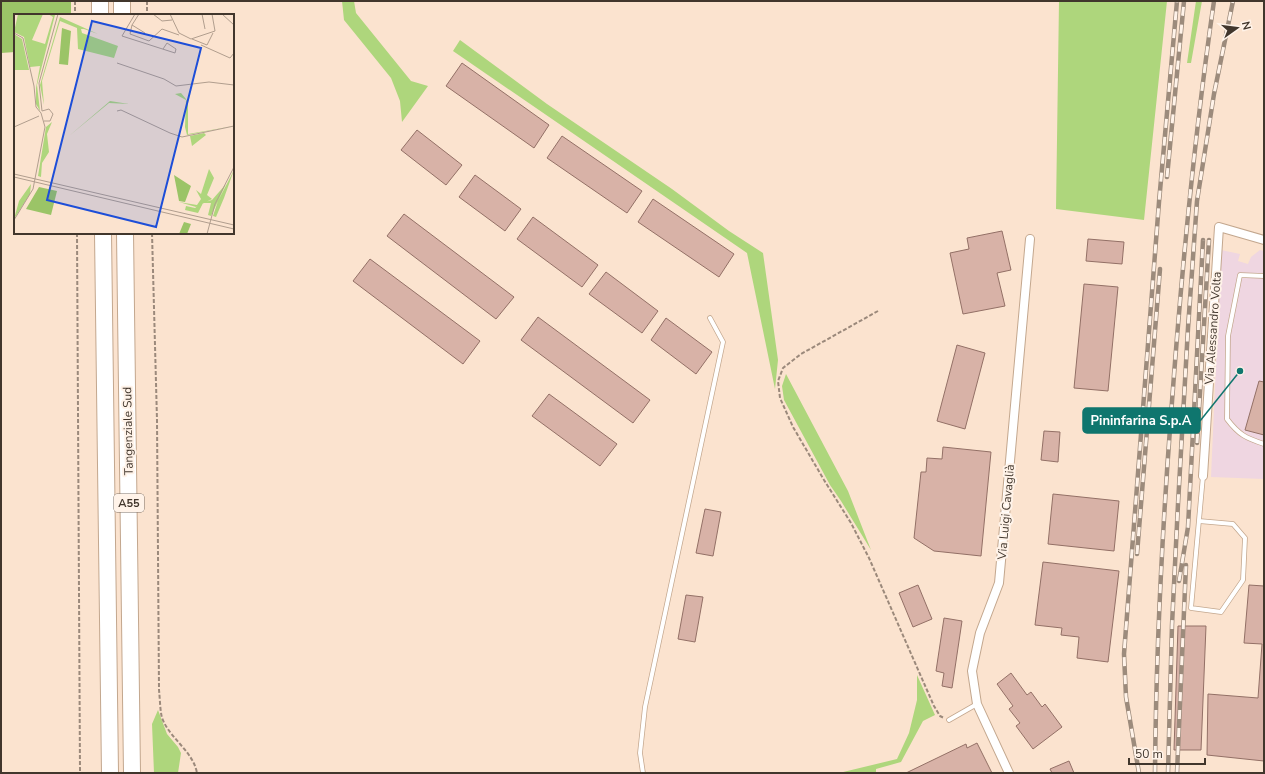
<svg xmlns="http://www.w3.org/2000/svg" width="1265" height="774" viewBox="0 0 1265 774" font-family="'Nunito Sans',sans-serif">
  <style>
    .commercial { fill: #efd6e1 }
    .green { fill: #aed67c }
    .forest { fill: #9bc467 }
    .building { fill: #d8b2a7; stroke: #937066 }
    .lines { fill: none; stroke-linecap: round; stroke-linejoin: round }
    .service-casing { stroke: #c3a78e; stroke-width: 5.5 }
    .minor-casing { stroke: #c3a78e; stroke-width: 10 }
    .motorway-casing { stroke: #c3a78e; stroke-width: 18 }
    .path { stroke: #9b897b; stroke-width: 2; stroke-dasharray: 4 2; stroke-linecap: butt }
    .service { stroke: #fff; stroke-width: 4 }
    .minor { stroke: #fff; stroke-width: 8 }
    .motorway { stroke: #fff; stroke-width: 16 }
    .rail-casing { stroke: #9c8b7c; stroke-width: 4.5 }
    .rail { stroke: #fff3e9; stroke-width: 3; stroke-dasharray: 9; stroke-linecap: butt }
    .labels { text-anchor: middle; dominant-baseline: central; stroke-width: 4; stroke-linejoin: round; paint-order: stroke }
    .shield { fill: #fff3e9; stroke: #7a6f65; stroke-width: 1 }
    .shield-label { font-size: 11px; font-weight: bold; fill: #41362c }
    .street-label { font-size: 12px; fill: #41362c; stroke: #fff3e9 }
    .inset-road { fill: none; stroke: #b19e8e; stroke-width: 1 }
    .view { fill: #1d4ed8; fill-opacity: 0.15; stroke: #1d4ed8; stroke-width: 2 }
    .inset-edge { fill: none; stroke: #41362c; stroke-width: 2 }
    .leader { fill: none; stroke: #0f766e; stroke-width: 1.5 }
    .callout-dot { fill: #0f766e; stroke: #fff3e9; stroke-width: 1.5 }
    .callout { fill: #0f766e; stroke: #0f766e; stroke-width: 1.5 }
    .callout-label { font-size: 13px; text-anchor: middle; font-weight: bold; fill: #fff }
  </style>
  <rect width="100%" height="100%" fill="#fbe3cf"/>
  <!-- commercial -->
  <path class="commercial" d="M1221,250L1240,254L1238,261L1248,264L1251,257L1260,250L1264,251V479L1211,477Z"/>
  <!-- green -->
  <path class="green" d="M342,1H354L356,13L411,81L428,86L402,122L400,101L391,78L344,20Z
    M1059,1H1167L1144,220L1056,209Z
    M1196,1H1202L1191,63H1187Z
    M460,40L547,104L672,189L729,231L763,253L778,360L775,389L747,253L453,51Z
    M786,374L848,491L871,550L841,501L830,485L784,400L782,386Z
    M917,675L935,715L923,721L901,762L876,769V773H839L897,759L909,733L917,700Z
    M158,710L167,734L178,747L181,753L178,773H154L152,724Z"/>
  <!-- forest -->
  <path class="forest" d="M1,1H71V15H15V52L1,53Z"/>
  <!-- building -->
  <path class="building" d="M462,63L549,125L534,148L446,86Z
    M417,130L462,165L446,185L401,150Z
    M562,136L642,191L627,213L547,158Z
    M475,175L521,209L505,231L459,197Z
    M653,199L734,254L719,277L638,222Z
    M404,214L514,297L496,319L387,236Z
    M533,217L598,265L582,287L517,239Z
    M1002,231L1011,270L997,273L1005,306L963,314L950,253L969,249L967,238Z
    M1088,239L1124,242L1122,264L1086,261Z
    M370,259L480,341L463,364L353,281Z
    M606,272L658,311L642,333L589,294Z
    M1084,284L1118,287L1108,391L1074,388Z
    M538,317L650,400L633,423L521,340Z
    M666,318L712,352L696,374L651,340Z
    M957,345L985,353L965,429L937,421Z
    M1259,381L1264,382V435L1245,430Z
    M549,394L617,444L600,466L532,416Z
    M1044,431L1060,432L1058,462L1041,460Z
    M943,447L991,452L981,556L934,551L914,538L921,472H926L927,458L942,459Z
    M1053,494L1119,501L1114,551L1048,544Z
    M705,509L721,512L713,556L696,553Z
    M1043,562L1119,571L1108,662L1077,658L1079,637L1061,635L1062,628L1035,625Z
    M918,585L932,619L913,627L899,593Z
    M1249,585L1264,586V761L1207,755L1208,694L1258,698L1262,644L1244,643Z
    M686,595L703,597L695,642L678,639Z
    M944,618L962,621L952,688L942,686L944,673L936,671Z
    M1178,626H1206L1201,750H1174Z
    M1011,673L1027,695L1031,692L1042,707L1045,704L1062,727L1033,749L1016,726L1020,723L1009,709L1013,706L997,684Z
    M977,743L992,773H906L966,744L967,748Z
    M1069,761L1074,773H1052L1050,769Z"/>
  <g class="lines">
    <!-- service casing -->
    <g class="service-casing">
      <path id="service" d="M1264,276L1240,275L1228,336L1227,419C1239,435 1246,438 1264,444
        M1199,521L1233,524L1245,538L1243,580L1221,612L1191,608L1203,476
        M949,720L977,704
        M643,773L640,753L645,707L723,342L710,318"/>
    </g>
    <!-- minor casing -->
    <g class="minor-casing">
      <path id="minor" d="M1203,476L1219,227L1264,240
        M1009,773L977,704L972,671L980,633L999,583L1030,239"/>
    </g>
    <!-- motorway casing -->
    <g class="motorway-casing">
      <path id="motorway" d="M100,1V15
        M122,1V15
        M103,233L110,773
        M125,233L132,773"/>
    </g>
    <!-- path -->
    <path class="path" d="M75,1V15
      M147,1V15
      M77,233L80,773
      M152,233L157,420L159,690C160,699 160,710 162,718C170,739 193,751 197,773
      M878,311L801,354L783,368L778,381L780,398L793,427L824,480L851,523L869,558L934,706L940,716L944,718"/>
    <!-- service -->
    <use href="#service" class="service"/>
    <!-- minor -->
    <use href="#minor" class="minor"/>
    <!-- motorway -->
    <use href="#motorway" class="motorway"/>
    <!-- rail casing -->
    <g class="rail-casing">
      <path id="rail" d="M1167,177L1184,1
        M1197,443L1209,240
        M1137,554L1160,269
        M1179,581L1188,527L1203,240
        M1139,773L1126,697L1124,654L1159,202L1177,1
        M1155,773C1156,654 1162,534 1171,415C1181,277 1194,138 1214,1
        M1168,773L1172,625L1178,504L1188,328L1197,201L1214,94L1233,1
        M1177,773L1186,565"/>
    </g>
    <!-- rail -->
    <use href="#rail" class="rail"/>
  </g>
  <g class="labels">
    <!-- shield labels -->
    <rect class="shield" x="114" y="494" width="30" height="18" rx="3"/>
    <g class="shield-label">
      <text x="129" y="503">A55</text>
    </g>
    <!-- street labels -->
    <g class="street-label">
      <text transform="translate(1213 328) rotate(-86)">Via Alessandro Volta</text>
      <text transform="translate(128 431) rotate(-91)">Tangenziale Sud</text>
      <text transform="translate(1006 512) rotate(-85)">Via Luigi Cavaglià</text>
    </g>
  </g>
  <!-- overview -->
  <g transform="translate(14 14)">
    <rect width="220" height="220" fill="#fbe3cf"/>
    <path d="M4,0H29L18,26L31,30L39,3L34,0L41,1L23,71L26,97L22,90V74L26,52L16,53L10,23L0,18ZM46,3L84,20L70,15H67L68,19L104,32L100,44L64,35L63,14L46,7L28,67L30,91L26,71ZM0,20L8,25L15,56H0ZM167,79L172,85L174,89V120L220,112L173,121L171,113L172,86L161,80ZM96,87L115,90L95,89L55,122ZM38,108L33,120L35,138L28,149L27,163L24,162L32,113ZM190,119L192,121L178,132L176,122ZM195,155L200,164L193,181L198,185L182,193L165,188L183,191L187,185L182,176L187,180ZM220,156L210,184L202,203L199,202L204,187ZM17,170L16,180L0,205L5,187ZM212,170L197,202L194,201L197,189H189L184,199L171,196L172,192L181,194L188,189L198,186Z" fill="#aed67c"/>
    <path d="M48,14L57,17L54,51L45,50ZM160,161L177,172L171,188L165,187ZM25,173L43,177L37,201L12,195ZM170,208L177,210L173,220H165Z" fill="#9bc467"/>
    <path class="inset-road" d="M121,0L108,22L161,39L162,35L153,29L149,35M125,0L118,11L131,19M139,0L148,7L158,6M156,0L165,19L177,25L201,17L198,0M188,0L191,15M208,0L220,11M118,11L116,20L135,27L148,15L165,21M0,19L9,24L20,72L22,93L27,99M178,25L193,31L199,19M187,31L216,44L220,39M103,49L150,65L162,72L195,68L220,71M28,97L25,69L44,0M28,97L35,95L39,100L36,107H30M103,97L107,96L156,119L168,123L220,112M0,113L25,102M0,160L220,211M0,163L220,215M0,206L19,175L31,113L27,99M193,220L201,190L220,153"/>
    <path class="view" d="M78,7L187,34L142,213L33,186Z"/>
    <rect width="220" height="220" class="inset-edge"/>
  </g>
  <!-- callouts -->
  <path class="leader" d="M1240 371L1200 421"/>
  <circle class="callout-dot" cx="1240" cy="371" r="4"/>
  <rect class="callout" x="1083" y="408" width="117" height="25" rx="4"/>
  <g class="callout-label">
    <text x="1141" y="425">Pininfarina S.p.A</text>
  </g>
  <!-- border -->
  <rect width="1265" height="774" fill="none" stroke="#41362c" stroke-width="4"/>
  <!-- north arrow -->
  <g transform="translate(1237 28) rotate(76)" stroke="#fff3e9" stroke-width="3" paint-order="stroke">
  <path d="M0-3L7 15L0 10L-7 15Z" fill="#41362c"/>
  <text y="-6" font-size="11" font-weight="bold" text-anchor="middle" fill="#41362c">N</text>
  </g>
  <!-- scale -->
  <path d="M1129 758v6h76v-6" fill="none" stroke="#41362c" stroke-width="2"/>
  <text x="1135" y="758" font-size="12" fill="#41362c" stroke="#fff3e9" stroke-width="3" paint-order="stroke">50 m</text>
</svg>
